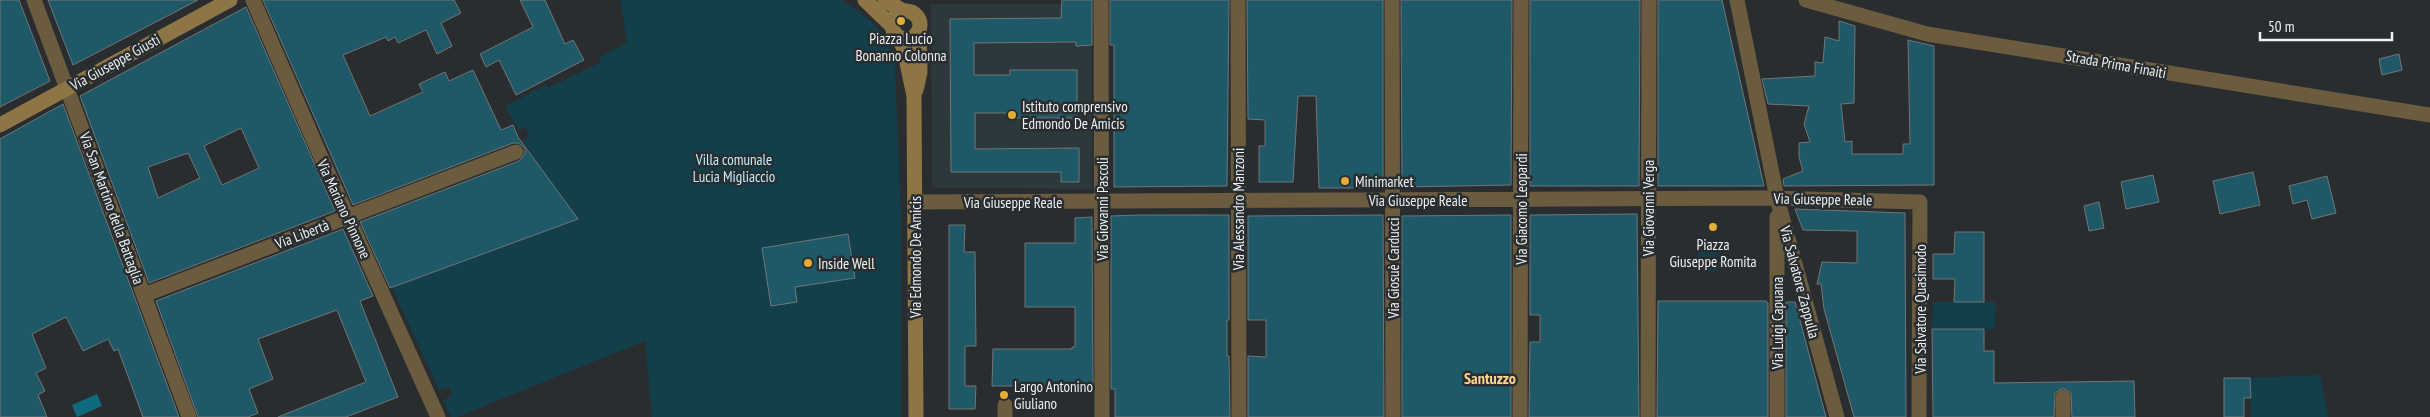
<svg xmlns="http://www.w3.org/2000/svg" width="2430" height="417" viewBox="0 0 2430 417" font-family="'PT Sans Narrow',sans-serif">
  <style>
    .built { fill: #2c383c }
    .green { fill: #133f4a }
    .water { fill: #0e6b7f }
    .building { fill: #1f5866; stroke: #717678; fill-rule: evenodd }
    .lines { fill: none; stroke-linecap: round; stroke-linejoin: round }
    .street { stroke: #6b5b3f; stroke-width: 15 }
    .secondary { stroke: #8e7546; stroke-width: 15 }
    .poi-dot { fill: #e6ad36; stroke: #292d2f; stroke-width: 2 }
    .labels { text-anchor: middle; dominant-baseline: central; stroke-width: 5; stroke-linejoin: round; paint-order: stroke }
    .poi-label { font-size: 15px; fill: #eff2f3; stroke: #292d2f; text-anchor: start }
    .street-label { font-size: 15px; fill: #eff2f3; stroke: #292d2f }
    .park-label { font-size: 15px; fill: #bcedfb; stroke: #292d2f }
    .neighbourhood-label { font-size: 16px; font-weight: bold; fill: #fed68f; stroke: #292d2f }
  </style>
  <rect width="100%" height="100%" fill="#292d2f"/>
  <!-- built -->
  <path class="built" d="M931,4H1091L1092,189L932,188Z"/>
  <!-- green -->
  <path class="green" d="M620,0H841C870,19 886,29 895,63L901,219V417H652L645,341L457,417H451L443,400L452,396L449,387L439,390L392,287L577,219L533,157L523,140L530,137L525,127L518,130L505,106L546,85L548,88L601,62L599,58L627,42Z
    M1697 259a13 13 0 1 1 26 0a13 13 0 1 1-26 0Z
    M1933,302H1996L1995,329H1932Z
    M2320,375L2328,417H2251L2250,378Z"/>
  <!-- water -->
  <path class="water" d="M97,394L102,406L77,417L72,405Z"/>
  <!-- building -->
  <path class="building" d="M0,0H19L50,81L0,107Z
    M48,0H198L73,65Z
    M263,0H454L461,13L441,23L452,46L437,54L426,30L398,43L395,37L388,41L386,37L343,55L370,116L423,92L419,84L445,72L449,81L473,70L501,130L513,125L518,137L578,219L390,288L360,222L519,161L525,154V148L518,143H513L353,205Z
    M520,0H545L565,44L573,40L584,60L516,95L499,60L486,67L480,54L533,27Z
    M1062,0H1092V45L1076,46V42L974,43V75H1010V70H1077V118H1012V113H975V149L1079,148V182H1061V172H951L950,19L1061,18Z
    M1110,0H1229L1227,186L1114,187V45H1110Z
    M1247,0H1383V188H1319L1316,96H1298L1293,182H1259V146H1265V120L1248,119Z
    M1401,0H1512L1511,185L1402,187Z
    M1530,0H1640L1639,186H1530Z
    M1658,0H1722L1764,186H1658Z
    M246,7L335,211L149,283L80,96ZM241,128L259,168L222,185L204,146ZM188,153L200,178L158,198L148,167Z
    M1839,21L1855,26L1854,103L1841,104L1845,142L1852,141V154H1903V144H1910L1908,40L1934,46V185L1784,186L1783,179L1803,171L1799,157V143L1810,142L1804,124L1809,106L1768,104L1762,79L1815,76V62L1823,63L1825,37L1839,41Z
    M2399,54L2402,70L2382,75L2379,59Z
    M63,104L179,417H143L118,349L114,351L108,339L83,351L66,317L32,334L46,368L36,373L45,391L38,395L47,417H0V139Z
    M2253,172L2260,205L2220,214L2213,181Z
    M2153,175L2159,202L2126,209L2121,182Z
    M2327,176L2336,213L2312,219L2307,200L2293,204L2289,186Z
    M2099,202L2104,228L2089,231L2084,206Z
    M1795,209L1905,213L1906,417H1854L1824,309L1821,284H1817L1822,262L1857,263V231L1803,230Z
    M1637,214L1639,417H1529L1530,342H1540V315H1530V215Z
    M1140,215H1229V320H1227V356H1229L1230,417H1115V389H1111V216Z
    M1383,215L1384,417H1248V356L1266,357V320H1248V216Z
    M1511,215V417H1402V216Z
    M1092,217L1093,390H1073V386H992L993,349H1072V347H1075V307H1025V243H1075V218Z
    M949,225H965L964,252H975L976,346H965V386H976L975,409H949Z
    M343,229L373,296L360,301L398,397L346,417H278L366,382L337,310L258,339L273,379L249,389L258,413L248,417H198L156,301Z
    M1955,232H1984V302H1954L1955,279H1933V254H1954Z
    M848,234L855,278L795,287L797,302L771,306L762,248Z
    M1658,301H1766L1768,303V417H1657Z
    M1786,302H1795L1826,417H1786Z
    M1932,329H1984V351H1994V383L2134,381L2135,417H2072L2071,393L2063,388L2055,393L2054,417H1933Z
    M2224,378H2250L2251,398H2244V417H2224Z"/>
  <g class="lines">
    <!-- street -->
    <path class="street" d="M34,0L189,417
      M253,0L321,157L438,417
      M1101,0L1102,417
      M1238,0L1239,417
      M1392,0L1393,417
      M1737,0L1777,198L1837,417
      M1806,0L1927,34L2430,115
      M915,202L1766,198L1920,202L1919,417
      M144,295L516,152
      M2063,397V417
      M1005,405V417
      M1520,417L1521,0
      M1648,417L1649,0
      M1777,417V217"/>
    <!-- secondary -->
    <path class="secondary" d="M865,0L892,26
      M885,0L903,11
      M892 25a14 14 0 1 1 28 0a14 14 0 1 1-28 0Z
      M898,37L904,49L914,96L916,417
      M916,90L920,72L919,32
      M0,125L230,0"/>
  </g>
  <!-- markers -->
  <g class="poi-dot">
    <circle cx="901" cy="21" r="5"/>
    <circle cx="1012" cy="115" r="5"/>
    <circle cx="1345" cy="181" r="5"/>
    <circle cx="1713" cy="227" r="5"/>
    <circle cx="808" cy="263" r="5"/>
    <circle cx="1004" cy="395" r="5"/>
  </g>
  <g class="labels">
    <!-- poi labels -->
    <g class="poi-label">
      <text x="901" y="38" text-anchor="middle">Piazza Lucio<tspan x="901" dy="17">Bonanno Colonna</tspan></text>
      <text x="1022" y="106">Istituto comprensivo<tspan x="1022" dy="17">Edmondo De Amicis</tspan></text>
      <text x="1355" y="181">Minimarket</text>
      <text x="1713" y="244" text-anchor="middle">Piazza<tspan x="1713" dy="17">Giuseppe Romita</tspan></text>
      <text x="818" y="263">Inside Well</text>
      <text x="1014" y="386">Largo Antonino<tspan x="1014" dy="17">Giuliano</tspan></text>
    </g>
    <!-- street labels -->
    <g class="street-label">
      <text transform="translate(115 62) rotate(-29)">Via Giuseppe Giusti</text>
      <text transform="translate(2116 64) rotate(10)">Strada Prima Finaiti</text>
      <text transform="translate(1823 199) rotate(1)">Via Giuseppe Reale</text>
      <text x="1418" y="200">Via Giuseppe Reale</text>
      <text x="1013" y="202">Via Giuseppe Reale</text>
      <text transform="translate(112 208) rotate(70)">Via San Martino della Battaglia</text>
      <text transform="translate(1648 208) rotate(-90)">Via Giovanni Verga</text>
      <text transform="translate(344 209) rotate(65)">Via Mariano Pinnone</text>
      <text transform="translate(1102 209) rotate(-90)">Via Giovanni Pascoli</text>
      <text transform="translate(1238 209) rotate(-90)">Via Alessandro Manzoni</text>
      <text transform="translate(1521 209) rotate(-90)">Via Giacomo Leopardi</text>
      <text transform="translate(302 234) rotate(-21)">Via Libertà</text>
      <text transform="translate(915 257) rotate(-90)">Via Edmondo De Amicis</text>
      <text transform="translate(1393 268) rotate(-90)">Via Giosuè Carducci</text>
      <text transform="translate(1800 282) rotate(75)">Via Salvatore Zappulla</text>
      <text transform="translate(1920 309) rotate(-90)">Via Salvatore Quasimodo</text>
      <text transform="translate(1777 323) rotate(-90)">Via Luigi Capuana</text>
    </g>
    <!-- park labels -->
    <g class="park-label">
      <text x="734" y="159">Villa comunale<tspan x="734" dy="17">Lucia Migliaccio</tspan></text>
    </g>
    <!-- neighbourhood labels -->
    <g class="neighbourhood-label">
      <text x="1490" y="378">Santuzzo</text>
    </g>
  </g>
  <!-- scale -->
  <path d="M2260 32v8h132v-8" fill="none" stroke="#eff2f3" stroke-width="2.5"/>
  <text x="2268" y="32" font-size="15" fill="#eff2f3" stroke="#292d2f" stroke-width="4" paint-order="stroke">50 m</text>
</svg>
